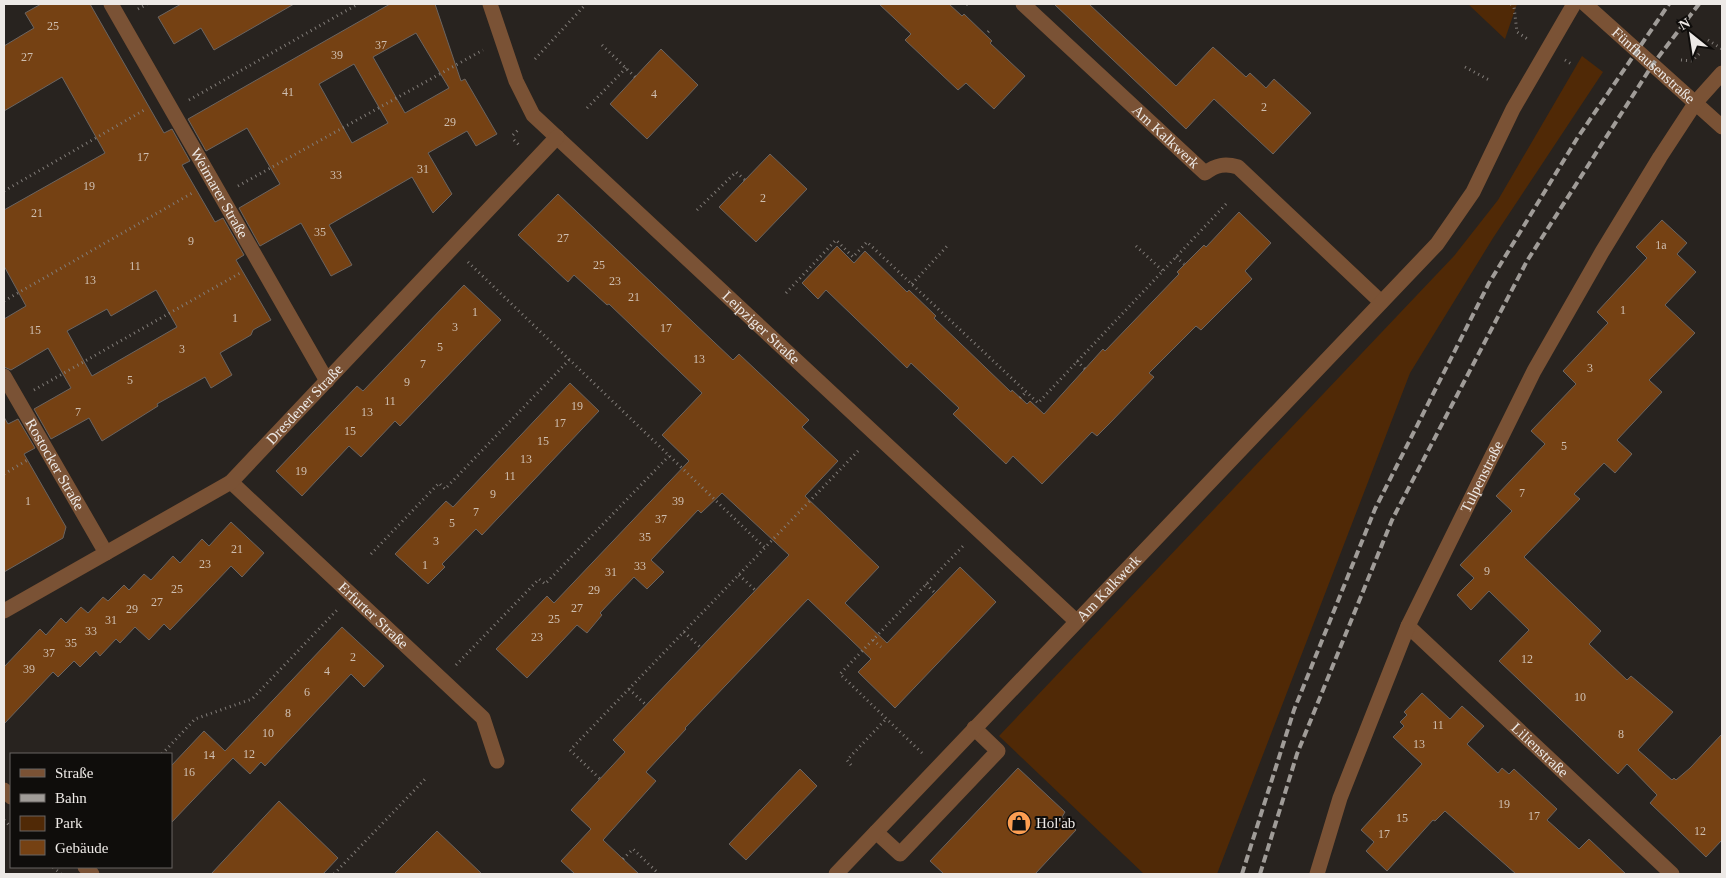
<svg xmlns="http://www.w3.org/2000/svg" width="1726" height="878" viewBox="0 0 1726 878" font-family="Georgia,serif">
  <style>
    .green { fill: #502906 }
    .building { fill: #754113; stroke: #6b6460; fill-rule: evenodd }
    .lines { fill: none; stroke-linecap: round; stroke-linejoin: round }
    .path { stroke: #827d79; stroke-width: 3; stroke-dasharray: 1 4; stroke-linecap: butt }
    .minor { stroke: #7a5235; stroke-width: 15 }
    .rail { stroke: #a09c98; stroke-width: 4; stroke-dasharray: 8 4; stroke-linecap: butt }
    .labels { text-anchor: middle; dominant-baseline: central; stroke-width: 4; stroke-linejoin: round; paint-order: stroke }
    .number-label { font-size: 12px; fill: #cfbfb1 }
    .street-label { font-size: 15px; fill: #ede9e6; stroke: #0f0d0b }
    .poi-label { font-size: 15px; fill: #ede9e6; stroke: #0f0d0b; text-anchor: start }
  </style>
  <rect width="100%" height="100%" fill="#28231f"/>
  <!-- green -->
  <path class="green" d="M1468,4H1517L1505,39Z
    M1582,56L1603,72L1493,238L1410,373L1217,874H1144L999,736L1454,256L1498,200Z"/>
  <!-- building -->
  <path class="building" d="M41,4H90L164,133L172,129L190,161L182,165L215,222L223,218L244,255L236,260L271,320L253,330L251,335L220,353L232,375L211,388L205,377L157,404L158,406L102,441L89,418L51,439L34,409L71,388L48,348L11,370L4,367V319L26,306L4,266V210L105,153L62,77L4,111V46L34,28L25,13ZM156,290L177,327L92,376L67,331L107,309L111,316Z
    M181,4H294L214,50L201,28L174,44L158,17Z
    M390,4H435L461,81L465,79L497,134L476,146L467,131L428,153L452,194L433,213L412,177L329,225L352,265L331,276L301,223L260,246L239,208L280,184L247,128L206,151L188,119ZM416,33L449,88L405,113L373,57ZM354,64L388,123L352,143L319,84Z
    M879,4H949L962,16L964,14L992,41L990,43L1025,76L994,109L966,83L958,90L905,40L911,34Z
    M1054,4H1089L1176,86L1213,47L1246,77L1250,73L1266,88L1274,79L1311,113L1273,154L1214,99L1186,129Z
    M661,49L698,85L647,139L610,104Z
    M770,154L807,189L756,242L719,207Z
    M558,194L733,360L739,354L809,420L802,427L838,461L805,496L879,567L845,603L887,643L960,567L996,602L895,708L858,672L871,659L808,599L685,728L686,729L646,772L656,781L603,840L639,874H575L561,861L591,829L571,810L625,752L613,740L789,555L722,493L701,513L698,510L651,560L664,572L647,589L634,577L600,613L602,615L587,633L577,625L527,678L496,649L547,596L554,603L689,461L662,435L702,393L609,304L607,305L574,275L568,282L518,235Z
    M1239,212L1271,243L1245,271L1252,279L1201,330L1196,326L1149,373L1154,377L1110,423L1097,436L1092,432L1042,484L1013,456L1006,464L953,414L959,408L911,363L907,368L826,290L818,299L802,283L837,246L854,263L865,251L907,292L909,290L936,316L934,318L1011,392L1012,390L1027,404L1030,401L1044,414L1103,349L1105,351L1179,274L1177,272L1204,245L1206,247Z
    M1662,220L1687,243L1677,254L1696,272L1665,305L1695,333L1649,380L1662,392L1617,440L1632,454L1615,473L1604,463L1574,494L1580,499L1524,557L1601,631L1589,644L1627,680L1631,676L1673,712L1638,750L1672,780L1674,778L1676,780L1690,768L1722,734V840L1706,857L1650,803L1657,795L1627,764L1618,774L1499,661L1529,630L1489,591L1471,610L1457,595L1474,578L1460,565L1512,511L1496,496L1545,444L1531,431L1576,384L1563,371L1608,323L1597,312L1647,258L1636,247Z
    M464,285L501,320L400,426L395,421L361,457L349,446L302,496L276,471L357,386L363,391Z
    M570,383L599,411L482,535L476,529L442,564L445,567L428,584L395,554L446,501L453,507Z
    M4,417L8,424L18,419L35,448L24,454L66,527L63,538L4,572Z
    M231,522L264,553L242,577L231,566L170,630L164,624L149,640L135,627L120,643L116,639L100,656L96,651L80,667L74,661L58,677L53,672L4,724V667L40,629L46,635L61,618L66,623L81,607L88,613L103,597L108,601L124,585L129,590L144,574L151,580L173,556L180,563L202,539L209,546Z
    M342,627L384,666L364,687L351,674L265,766L261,762L250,774L233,758L171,823V766L204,731L225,751Z
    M1422,693L1450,719L1462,706L1484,726L1467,744L1498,773L1502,768L1509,774L1514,769L1557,809L1547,820L1579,849L1589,839L1626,874H1516L1445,811L1435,821L1433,820L1387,871L1366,851L1374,842L1361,830L1422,764L1393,737L1404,726L1400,722L1407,715L1404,712Z
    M1018,768L1065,812L1062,817L1076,830L1035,874H944L930,861Z
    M800,769L817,786L746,860L729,844Z
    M279,801L338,858L323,874H211Z
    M437,831L482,874H394Z"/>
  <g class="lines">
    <!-- path -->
    <path class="path" d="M1511,4L1514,7L1517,32L1529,40
      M966,5L967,4
      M138,9L147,4
      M988,32L991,29
      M1708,40L1722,49
      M602,45L635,77
      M535,59L586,4
      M1565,60L1573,65
      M1681,60L1692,61L1700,53
      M1465,67L1491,81
      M189,100L358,4
      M587,108L626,68
      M513,135L518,130
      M514,140L520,146
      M238,186L483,50
      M4,191L146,109
      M697,210L736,172L745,180
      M1136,246L1163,271
      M1176,257L1184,264
      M468,262L765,548
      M912,284L949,244
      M786,293L836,240L853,257L867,242L1038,403L1228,202
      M4,301L194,192
      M1077,361L1085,369
      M34,390L242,272
      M1020,398L1026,392
      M4,474L29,459
      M371,554L439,483L445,489L569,360
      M739,575L755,590
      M926,584L935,593
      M684,632L701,648
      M873,640L881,647
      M456,665L539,579L545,584L669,456
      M629,689L646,705
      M573,747L858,451
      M570,750L600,779
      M922,753L840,674L965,544
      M162,754L195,719L252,699L337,610
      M851,765L847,760L886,719
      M4,820L11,827
      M623,859L633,849L659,874
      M53,867L61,874
      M334,874L427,777"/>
    <!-- minor -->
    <g class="minor">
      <path id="s1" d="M111,4L327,381"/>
      <path id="s2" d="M490,4L516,81L533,115L1076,621"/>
      <path id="s3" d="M1023,4L1205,173C1216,165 1225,163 1238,167L1381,302"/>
      <path id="s4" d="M1585,4L1722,127"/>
      <path id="s5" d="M4,376L106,553"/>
      <path id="s6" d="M231,482L483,718L497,761"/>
      <path id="s7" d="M4,611L231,482L557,137"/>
      <path id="s8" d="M1408,626L1672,874"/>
      <path d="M4,790L11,797"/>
      <path d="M876,832L900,854L998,751L974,728"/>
      <path d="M85,867L92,874"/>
      <path id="s9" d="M836,874L1437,244L1473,192L1513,109L1574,4"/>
      <path id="s10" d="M1317,874L1340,798L1408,626L1534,371L1602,252L1660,157L1696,102L1722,73"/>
    </g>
    <!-- rail -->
    <path class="rail" d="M1242,874L1294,710L1375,509L1489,283L1578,137L1669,4
      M1260,874L1297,754L1392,520L1527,261L1653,64L1699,4"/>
  </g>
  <!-- icons -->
  <defs>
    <g id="shop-disc" transform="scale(1.25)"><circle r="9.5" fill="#fc9e52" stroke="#0f0d0b"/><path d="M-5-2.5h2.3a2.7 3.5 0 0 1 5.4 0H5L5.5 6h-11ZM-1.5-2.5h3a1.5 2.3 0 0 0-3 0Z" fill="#111"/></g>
  </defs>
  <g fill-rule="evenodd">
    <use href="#shop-disc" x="1019" y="823"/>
  </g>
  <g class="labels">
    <!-- number labels -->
    <g class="number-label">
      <text x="53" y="26">25</text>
      <text x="381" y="45">37</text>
      <text x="337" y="55">39</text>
      <text x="27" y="57">27</text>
      <text x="288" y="92">41</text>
      <text x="654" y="94">4</text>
      <text x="1264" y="107">2</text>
      <text x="450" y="122">29</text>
      <text x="143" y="157">17</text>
      <text x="423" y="169">31</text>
      <text x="336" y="175">33</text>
      <text x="89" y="186">19</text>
      <text x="763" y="198">2</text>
      <text x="37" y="213">21</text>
      <text x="320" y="232">35</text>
      <text x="563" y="238">27</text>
      <text x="191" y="241">9</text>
      <text x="1661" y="245">1a</text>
      <text x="599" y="265">25</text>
      <text x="135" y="266">11</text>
      <text x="90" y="280">13</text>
      <text x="615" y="281">23</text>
      <text x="634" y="297">21</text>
      <text x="1623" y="310">1</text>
      <text x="475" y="312">1</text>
      <text x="235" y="318">1</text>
      <text x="455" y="327">3</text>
      <text x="666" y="328">17</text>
      <text x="35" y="330">15</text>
      <text x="440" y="347">5</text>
      <text x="182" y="349">3</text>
      <text x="699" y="359">13</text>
      <text x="423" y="364">7</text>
      <text x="1590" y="368">3</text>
      <text x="130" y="380">5</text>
      <text x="407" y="382">9</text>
      <text x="390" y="401">11</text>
      <text x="577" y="406">19</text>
      <text x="78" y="412">7</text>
      <text x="367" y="412">13</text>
      <text x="560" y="423">17</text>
      <text x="350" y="431">15</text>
      <text x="543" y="441">15</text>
      <text x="1564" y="446">5</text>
      <text x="526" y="459">13</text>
      <text x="301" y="471">19</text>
      <text x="510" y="476">11</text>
      <text x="1522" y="493">7</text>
      <text x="493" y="494">9</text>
      <text x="28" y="501">1</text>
      <text x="678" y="501">39</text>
      <text x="476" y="512">7</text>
      <text x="661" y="519">37</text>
      <text x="452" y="523">5</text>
      <text x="645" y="537">35</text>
      <text x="436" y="541">3</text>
      <text x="237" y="549">21</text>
      <text x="205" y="564">23</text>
      <text x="425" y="565">1</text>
      <text x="640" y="566">33</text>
      <text x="1487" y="571">9</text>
      <text x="611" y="572">31</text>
      <text x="177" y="589">25</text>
      <text x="594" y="590">29</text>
      <text x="157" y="602">27</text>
      <text x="577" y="608">27</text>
      <text x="132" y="609">29</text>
      <text x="554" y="619">25</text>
      <text x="111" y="620">31</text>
      <text x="91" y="631">33</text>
      <text x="537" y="637">23</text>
      <text x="71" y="643">35</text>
      <text x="49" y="653">37</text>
      <text x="353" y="657">2</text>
      <text x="1527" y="659">12</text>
      <text x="29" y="669">39</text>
      <text x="327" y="671">4</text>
      <text x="307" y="692">6</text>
      <text x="1580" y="697">10</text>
      <text x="288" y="713">8</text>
      <text x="1438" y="725">11</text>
      <text x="268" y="733">10</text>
      <text x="1621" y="734">8</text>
      <text x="1419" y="744">13</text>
      <text x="249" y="754">12</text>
      <text x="209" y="755">14</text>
      <text x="189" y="772">16</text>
      <text x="1504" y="804">19</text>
      <text x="1534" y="816">17</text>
      <text x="1402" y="818">15</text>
      <text x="1700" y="831">12</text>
      <text x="1384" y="834">17</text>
    </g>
    <!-- street labels -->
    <g class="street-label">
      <text stroke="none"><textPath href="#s4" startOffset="92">Fünfhausenstraße</textPath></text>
      <text stroke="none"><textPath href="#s3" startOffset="195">Am Kalkwerk</textPath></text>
      <text stroke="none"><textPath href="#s1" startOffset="218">Weimarer Straße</textPath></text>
      <text stroke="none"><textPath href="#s2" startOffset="431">Leipziger Straße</textPath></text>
      <text stroke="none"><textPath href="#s7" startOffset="368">Dresdener Straße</textPath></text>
      <text stroke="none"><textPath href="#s5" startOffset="102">Rostocker Straße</textPath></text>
      <text stroke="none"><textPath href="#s10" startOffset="431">Tulpenstraße</textPath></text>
      <text stroke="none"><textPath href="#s9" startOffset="395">Am Kalkwerk</textPath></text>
      <text stroke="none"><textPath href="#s6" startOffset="195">Erfurter Straße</textPath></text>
      <text stroke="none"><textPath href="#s8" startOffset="181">Lilienstraße</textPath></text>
    </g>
    <!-- poi labels -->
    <g class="poi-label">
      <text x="1036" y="823">Hol'ab</text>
    </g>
  </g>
  <!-- border -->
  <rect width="1726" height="878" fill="none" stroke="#ede9e6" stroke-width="10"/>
  <!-- legend -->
  <rect x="10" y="753" width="162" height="115" fill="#0f0d0b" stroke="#686563"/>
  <rect x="20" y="769" width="25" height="8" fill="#7a5235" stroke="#686563"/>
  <text x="55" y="778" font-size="15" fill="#ede9e6">Straße</text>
  <rect x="20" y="794" width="25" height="8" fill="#a09c98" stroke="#686563"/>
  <text x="55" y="803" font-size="15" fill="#ede9e6">Bahn</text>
  <rect x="20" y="816" width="25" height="15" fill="#502906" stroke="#686563"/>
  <text x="55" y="828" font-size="15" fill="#ede9e6">Park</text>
  <rect x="20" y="840" width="25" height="15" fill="#754113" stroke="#686563"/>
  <text x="55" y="853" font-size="15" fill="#ede9e6">Gebäude</text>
  <!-- north arrow -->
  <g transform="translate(1691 35) rotate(330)" stroke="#0f0d0b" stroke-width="4" paint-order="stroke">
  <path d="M0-4L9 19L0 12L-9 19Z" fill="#ede9e6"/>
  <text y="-8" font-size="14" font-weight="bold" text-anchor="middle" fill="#ede9e6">N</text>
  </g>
</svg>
